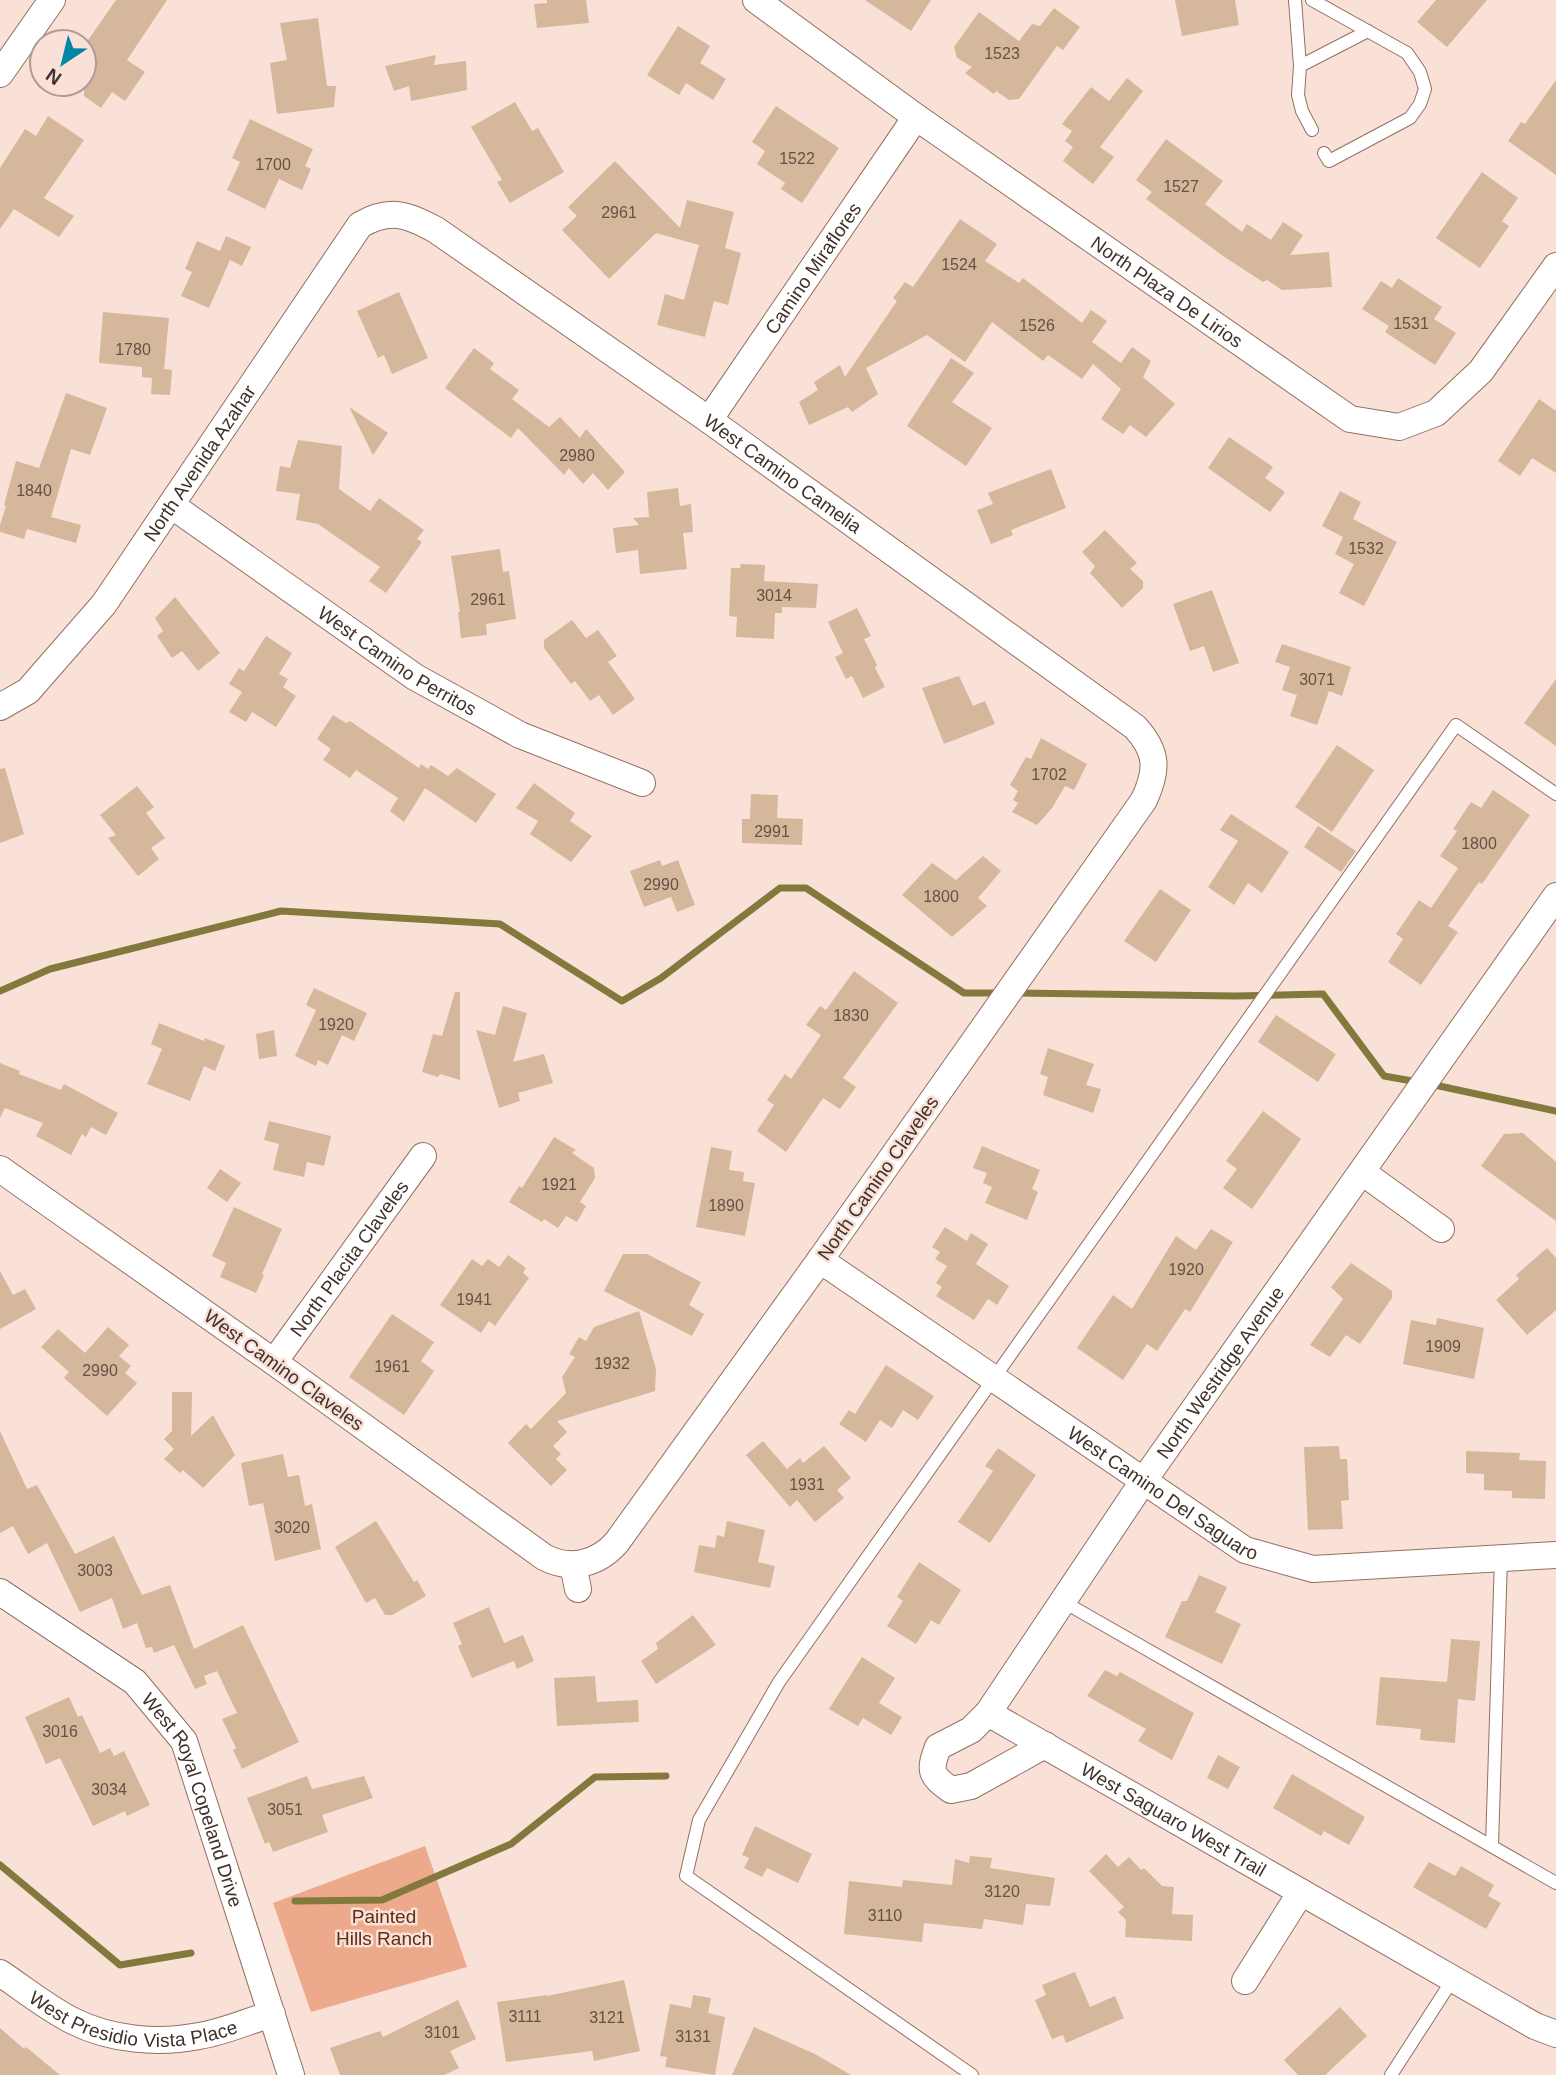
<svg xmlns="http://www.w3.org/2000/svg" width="1556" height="2075" viewBox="0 0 1556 2075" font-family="Arial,sans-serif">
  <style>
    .green { fill: #eca98c }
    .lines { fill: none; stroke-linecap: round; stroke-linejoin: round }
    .stream { stroke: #83793d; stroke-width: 7 }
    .building { fill: #d5b79c }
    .lane-casing { stroke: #937061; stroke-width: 14 }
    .street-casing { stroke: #937061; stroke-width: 28 }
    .lane { stroke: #fff; stroke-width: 12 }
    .street { stroke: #fff; stroke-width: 26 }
    .labels { text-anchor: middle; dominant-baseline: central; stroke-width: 5; stroke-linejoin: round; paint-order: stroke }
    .number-label { font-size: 16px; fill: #655246 }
    .street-label { font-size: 19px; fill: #40312a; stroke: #fae1d7 }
    .park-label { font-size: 19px; fill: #602e16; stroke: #fae1d7 }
  </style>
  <rect width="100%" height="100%" fill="#fae1d7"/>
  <!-- green -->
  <path class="green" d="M425,1846L467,1967L311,2012L273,1903Z"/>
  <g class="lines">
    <!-- stream -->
    <path class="stream" d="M0,991L50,969L281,911L500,924L622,1001L661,978L780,888H806L964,993H1002
      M1017,993L1235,996L1323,994L1384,1076L1418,1082
      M1430,1084L1556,1111
      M0,1865L120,1965L191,1953
      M295,1901L382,1900L511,1844L595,1777L666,1776"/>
  </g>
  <!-- building -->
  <path class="building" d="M116,0H167L127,60L145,72L125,101L112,92L101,108L84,96V46Z
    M547,0H586L589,23L537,28L534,4L547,3Z
    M865,0H931L911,31Z
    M1175,0H1235L1239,25L1182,36Z
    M1436,0H1487L1447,47L1417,22Z
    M1054,8L1080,27L1063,50L1057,46L1019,99L1009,100L996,91L994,94L965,73L972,67L957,58L954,47L979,12L1019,41L1032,24L1040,26Z
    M318,18L327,86H336L334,107L277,114L270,63L287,60L280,23Z
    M678,26L710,46L700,63L726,79L713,100L686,83L679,95L647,75Z
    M436,55L434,65L466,61L467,90L411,101L409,86L394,91L385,66Z
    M1127,78L1143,91L1100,147L1114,157L1093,184L1063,161L1073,147L1065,141L1072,131L1062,124L1091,87L1109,101Z
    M1556,80V175L1508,141L1521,122L1525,124Z
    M515,102L532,131L538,128L564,172L510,203L497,182L502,180L471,127Z
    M776,106L839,148L802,203L781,189L785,183L757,164L765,151L752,142Z
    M48,116L84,140L44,198L74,216L59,237L14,209L0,229V168L25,129L36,136Z
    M250,119L313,149L305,166L311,169L302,190L279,179L265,209L227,190L240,162L232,158Z
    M1166,139L1223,181L1205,204L1242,232L1247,224L1271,240L1283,222L1303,235L1290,255L1329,252L1332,287L1282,290L1267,280L1263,282L1223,256L1146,199L1152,192L1136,180Z
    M615,161L680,228L687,200L734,212L725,248L741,253L728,305L714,301L705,337L657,325L665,294L684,300L699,245L656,233L609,279L562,230L577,216L568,207Z
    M1482,172L1518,198L1502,221L1509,226L1480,268L1436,238Z
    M960,219L997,244L985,261L1019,283L1023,278L1082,323L1091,310L1107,321L1092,342L1121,363L1132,347L1151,361L1143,377L1175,404L1146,437L1130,425L1123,434L1101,419L1121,389L1093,364L1082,379L1048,355L1043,361L992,322L965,362L927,335L866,368L878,394L852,412L848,407L809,425L799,402L818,390L814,382L840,365L845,377L897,301L893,298L905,282L913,287Z
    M226,236L251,247L242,266L230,260L209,308L181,296L192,272L185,269L197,241L220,251Z
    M1398,278L1442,307L1434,319L1456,333L1435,365L1385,332L1389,326L1362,309L1381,281L1392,288Z
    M399,292L428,358L392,374L384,355L378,358L357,311Z
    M103,312L169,318L164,369L172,370L170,395L151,394L152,378L142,377V367L99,363Z
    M474,348L494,363L490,369L519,390L512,399L549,427L560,417L580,438L586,429L625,472L608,490L593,473L583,484L569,468L564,475L518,428L511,438L445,388Z
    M951,358L974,373L952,402L992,428L966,466L907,426Z
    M66,393L107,408L90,455L71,449L51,517L81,525L76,543L27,529L24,539L0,532V525L6,506L4,505L16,461L39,468Z
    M1539,399L1556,411V473L1532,458L1520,476L1498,461Z
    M349,407L388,433L373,455Z
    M1229,437L1273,467L1265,478L1285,492L1270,512L1208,468Z
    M298,440L342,446L339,489L370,511L379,498L424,530L417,539L422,542L386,593L369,581L380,567L318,524L296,520L300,494L276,491L280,466L290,468Z
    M1051,469L1066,508L1011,530L1013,535L991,544L977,510L993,504L988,493Z
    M678,488L680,506L691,504L693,532L683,533L687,569L640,574L638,550L616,553L613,528L639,525L633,518L649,517L647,492Z
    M1340,491L1361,502L1353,519L1397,542L1364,606L1339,593L1354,564L1335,554L1343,537L1322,526Z
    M1105,530L1137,563L1130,569L1143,581V588L1122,608L1090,573L1095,566L1082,552Z
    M500,549L503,572L509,571L516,619L486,624L487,635L461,638L458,612H460L451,556Z
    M741,564L765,565L764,581L818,584L816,608L782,607V613H775L774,639L736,637L737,617L729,616L731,568H740Z
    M1212,590L1239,663L1213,672L1204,646L1190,651L1173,604Z
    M175,597L220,653L198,671L182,651L172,658L157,636L163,631L155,618Z
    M857,608L871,636L864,639L877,665L875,668L885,687L863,698L852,676L846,679L835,657L843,653L828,622Z
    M572,620L586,638L598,630L617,656L608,662L635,699L613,715L599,695L590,701L575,681L571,684L544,648V640Z
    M266,636L292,653L279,674L288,679L283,687L296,696L276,727L252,712L246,722L229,712L242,692L229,684L239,668L244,671Z
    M1282,644L1351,667L1342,696L1329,691L1317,725L1290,716L1297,695L1282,690L1290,667L1275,662Z
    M959,676L973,706L985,701L995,724L944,744L922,688Z
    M1556,679V746L1524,723Z
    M333,715L346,723L350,721L419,768L421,764L428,769L431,765L448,776L457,768L496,794L476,823L425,788L404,822L390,811L398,798L356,770L350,778L323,760L331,749L317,739Z
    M1041,738L1087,764L1074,790L1065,786L1052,808L1037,825L1012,812L1018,803L1013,800L1018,791L1010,785L1026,757L1031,759Z
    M1337,745L1374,770L1332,832L1295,807Z
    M5,768L24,834L0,843V769Z
    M534,783L575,813L570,821L592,836L571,862L530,834L538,821L516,808Z
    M137,786L154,807L146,813L165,838L151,848L159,859L138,876L108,838L116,835L100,815Z
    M1493,790L1530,815L1482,884L1479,882L1448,926L1458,932L1421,985L1388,962L1403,939L1396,934L1419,900L1431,908L1458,868L1440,856L1457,831L1453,829L1471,802L1481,808Z
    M751,794L778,795L777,818L803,819L802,845L742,843V819H750Z
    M1231,814L1289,852L1262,893L1248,883L1234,905L1208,887L1238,841L1220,830Z
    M1318,826L1356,851L1341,872L1304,847Z
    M983,856L1001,871L978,898L987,906L952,937L902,895L932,863L956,880Z
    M660,860L662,866L678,860L695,905L677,912L671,897L644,907L630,871Z
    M1160,889L1191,910L1156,962L1124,941Z
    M854,971L898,1003L843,1078L856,1087L840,1109L823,1098L786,1152L757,1131L774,1105L767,1100L785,1074L791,1079L821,1035L806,1025L820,1006L826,1010Z
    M314,988L367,1013L354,1041L342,1035L328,1065L318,1060L316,1066L295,1056L316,1010L306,1005Z
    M455,992H460V1080L440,1074L438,1077L422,1072L433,1034L442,1036Z
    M503,1006L527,1013L513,1062L544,1054L553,1083L518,1093L520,1101L499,1108L476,1030L495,1035Z
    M1276,1015L1336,1054L1318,1082L1258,1042Z
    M159,1023L204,1041L205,1038L225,1046L215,1071L204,1066L190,1101L147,1084L162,1049L151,1044Z
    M274,1030L277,1056L259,1059L256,1034Z
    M1048,1048L1094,1064L1086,1085L1101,1089L1093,1113L1043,1095L1048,1077L1040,1074Z
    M0,1063L20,1071L19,1074L61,1090L64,1084L118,1113L106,1135L91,1127L86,1137L82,1134L71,1155L36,1136L43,1123L5,1108L0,1118Z
    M1263,1111L1301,1139L1252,1209L1223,1188L1237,1169L1226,1161Z
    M269,1121L331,1136L324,1166L307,1162L304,1177L273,1170L279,1144L264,1140Z
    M1523,1133L1556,1162V1221L1481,1166L1504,1134Z
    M554,1137L576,1150L572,1153L594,1168L595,1178L580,1202L586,1206L577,1222L566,1216L558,1228L544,1219L542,1222L509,1202L519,1186L522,1188Z
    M982,1146L1040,1170L1032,1189L1038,1192L1027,1220L985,1203L992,1187L983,1183L987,1173L973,1168Z
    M711,1147L732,1151L729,1170L744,1172L743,1181L755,1183L745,1236L696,1227Z
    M220,1169L241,1183L227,1202L207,1188Z
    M234,1207L282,1229L262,1274L264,1275L256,1293L220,1277L226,1263L212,1256Z
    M945,1227L967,1241L971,1233L988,1244L976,1264L1009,1286L997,1305L988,1299L974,1320L936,1296L942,1287L936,1283L947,1266L935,1259L940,1252L932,1247Z
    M1211,1229L1233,1242L1190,1312L1185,1309L1157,1351L1147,1344L1123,1380L1077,1348L1113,1295L1132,1309L1176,1236L1196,1250Z
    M1547,1248L1556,1258V1310L1527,1335L1496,1300L1519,1279L1516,1275Z
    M623,1254H647L701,1282L689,1305L704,1314L692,1336L604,1291Z
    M508,1255L526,1268L523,1273L529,1278L495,1326L489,1321L481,1333L440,1305L472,1259L482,1266L488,1259L499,1267Z
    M1351,1263L1392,1291V1298L1360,1344L1346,1335L1330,1357L1310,1345L1343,1299L1331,1287Z
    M0,1271L13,1295L25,1289L36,1309L0,1329Z
    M639,1311L656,1369L655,1391L557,1421L567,1432L553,1446L561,1454L556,1459L567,1470L551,1486L508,1443L526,1424L531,1429L566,1393L562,1377L575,1357L569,1354L579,1337L586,1341L594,1327Z
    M392,1314L434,1342L421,1361L434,1371L404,1415L349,1377Z
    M1437,1318L1484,1328L1474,1379L1403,1364L1411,1320L1436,1325Z
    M108,1327L129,1345L119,1356L131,1366L125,1373L137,1383L107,1416L64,1378L69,1372L41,1347L58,1329L85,1353Z
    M886,1365L934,1396L918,1420L903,1410L892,1428L880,1420L866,1442L839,1424L849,1410L855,1414Z
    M172,1392H192L191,1436L213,1415L235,1455L203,1488L183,1470L180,1473L164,1459L174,1449L164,1439L172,1431Z
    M0,1431L27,1489L37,1485L75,1554L114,1536L142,1595L170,1585L194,1649L243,1625L299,1742L242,1769L233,1750L236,1748L222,1719L237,1713L217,1671L204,1676L207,1684L195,1689L174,1645L154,1653L152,1647L146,1648L137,1623L123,1629L112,1598L80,1612L47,1543L28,1554L13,1526L0,1533Z
    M763,1441L787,1469L800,1458L803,1463L824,1446L851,1478L837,1490L844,1498L815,1522L797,1500L790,1507L746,1455Z
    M1339,1446L1340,1459H1347L1349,1500L1341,1501L1343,1529L1308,1530L1304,1447Z
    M998,1448L1036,1475L990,1543L958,1522L993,1471L985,1466Z
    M1466,1451L1520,1453L1519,1460L1546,1461L1545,1499L1512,1498V1491L1484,1490V1474L1466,1473Z
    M283,1454L288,1477L299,1475L305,1506L312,1504L321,1549L275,1561L263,1503L249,1506L241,1463Z
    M376,1521L414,1582L417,1580L426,1596L392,1615H385L375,1598L366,1603L335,1547Z
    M727,1521L765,1530L758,1562L775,1566L770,1588L694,1572L699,1545L715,1548L717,1535L724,1537Z
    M919,1562L961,1590L939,1625L931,1620L916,1644L887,1626L903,1601L897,1597Z
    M1199,1575L1227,1587L1215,1612L1241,1624L1222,1664L1165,1637L1182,1601H1187Z
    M489,1607L504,1643L523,1635L534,1661L517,1669L514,1661L472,1678L458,1646L462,1644L453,1623Z
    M693,1615L716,1645L656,1684L641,1661L658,1649L656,1643Z
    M1451,1639L1480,1641L1475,1701L1458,1699L1455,1743L1420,1740L1421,1729L1376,1725L1380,1677L1447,1682Z
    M862,1657L895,1678L879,1703L902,1717L891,1735L863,1718L858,1726L829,1709Z
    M1105,1670L1117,1676L1120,1672L1194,1713L1172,1760L1138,1741L1146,1729L1087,1696Z
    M595,1676L597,1702L638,1700L639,1722L557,1726L554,1678Z
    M69,1697L78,1717L82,1715L100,1753L110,1748L114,1756L124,1751L150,1805L127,1816L125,1811L93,1826L60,1758L46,1764L25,1717Z
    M1218,1755L1240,1767L1228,1789L1207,1778Z
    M1292,1774L1365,1817L1349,1845L1324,1831L1321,1836L1273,1808Z
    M307,1776L312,1789L364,1776L373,1798L322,1815L328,1832L273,1852L269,1842L265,1844L247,1798Z
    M755,1826L812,1854L798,1883L767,1868L762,1877L744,1868L749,1858L742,1855Z
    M1106,1854L1118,1867L1129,1857L1141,1870L1144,1868L1162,1886L1174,1887L1172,1914L1193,1915L1192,1941L1125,1937L1126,1920L1118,1912L1124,1907L1089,1871Z
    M970,1856L992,1858L990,1868L1055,1878L1050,1906L1026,1904L1023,1925L984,1919L982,1929L924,1923L922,1942L844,1934L849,1881L902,1887L903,1880L952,1885L955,1859L969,1863Z
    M1429,1862L1455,1876L1461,1866L1494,1885L1488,1896L1501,1903L1486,1929L1413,1887Z
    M1075,1972L1090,2007L1115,1996L1124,2018L1066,2043L1063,2035L1052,2039L1035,2000L1046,1995L1042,1985Z
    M624,1980L640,2051L594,2061L592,2051L506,2062L497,2002L547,1995V1996Z
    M693,1995L711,1998L708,2013L725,2017L715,2075L665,2067L667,2057L660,2056L670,2004L691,2008Z
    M458,2000L476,2039L450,2051L459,2068L444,2075H340L330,2048L380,2031L383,2037Z
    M1340,2007L1367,2036L1325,2075H1298L1284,2060Z
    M754,2027L815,2054L851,2075H732Z
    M0,2028L24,2049L26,2047L60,2075H0Z"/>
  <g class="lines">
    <!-- lane casing -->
    <g class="lane-casing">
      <path id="lane" d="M1295,0L1300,66L1298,95L1302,111L1312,130
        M1312,0L1407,53L1420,72L1425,89L1420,104L1410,118L1329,161L1324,153
        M1300,66L1368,31
        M1062,1601L1556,1883
        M1492,1846L1501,1558
        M972,2075L686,1876L699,1820L779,1682L1456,725L1556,794
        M1391,2075L1453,1979"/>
    </g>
    <!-- street casing -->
    <g class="street-casing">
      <g id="street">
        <path id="s1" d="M756,0L916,117L1350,419L1399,427L1436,413L1481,371L1556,266"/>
        <path d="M0,74L52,0"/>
        <path id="s2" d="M709,420L916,117"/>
        <path id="s3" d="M171,505L415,677L520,735L642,783"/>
        <path id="s4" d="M0,707L28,691L104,604L360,225C390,208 407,214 436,230L709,420L1135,727C1158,752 1158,770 1144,800L820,1260L617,1542C598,1564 570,1571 544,1557L274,1362L0,1169"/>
        <path d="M1362,1172L1441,1229"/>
        <path id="s5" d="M820,1260L1245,1550L1313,1569L1556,1555"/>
        <path id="s6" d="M274,1362L423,1156"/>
        <path d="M573,1565L578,1589"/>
        <path id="s7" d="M0,1592L135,1682L184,1741L291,2075"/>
        <path id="s8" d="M988,1713L1535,2026L1556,2034"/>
        <path id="s9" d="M1045,1745L971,1786L951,1790C930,1775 929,1771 938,1747L971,1730L988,1713L1144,1480L1556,896"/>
        <path id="s10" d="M0,1973C24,1989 47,2008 73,2021C111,2040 158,2044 199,2036C224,2032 248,2021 272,2014"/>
        <path d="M1245,1981L1301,1892"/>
      </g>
    </g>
    <!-- lane -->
    <use href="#lane" class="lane"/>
    <!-- street -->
    <use href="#street" class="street"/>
  </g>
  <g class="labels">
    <!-- number labels -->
    <g class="number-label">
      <text x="1002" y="53">1523</text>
      <text x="797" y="158">1522</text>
      <text x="273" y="164">1700</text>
      <text x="1181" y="186">1527</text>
      <text x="619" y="212">2961</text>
      <text x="959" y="264">1524</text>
      <text x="1411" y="323">1531</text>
      <text x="1037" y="325">1526</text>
      <text x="133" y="349">1780</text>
      <text x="577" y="455">2980</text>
      <text x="34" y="490">1840</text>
      <text x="1366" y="548">1532</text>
      <text x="774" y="595">3014</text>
      <text x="488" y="599">2961</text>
      <text x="1317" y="679">3071</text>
      <text x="1049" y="774">1702</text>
      <text x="772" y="831">2991</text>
      <text x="1479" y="843">1800</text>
      <text x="661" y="884">2990</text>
      <text x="941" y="896">1800</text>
      <text x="851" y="1015">1830</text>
      <text x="336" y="1024">1920</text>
      <text x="559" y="1184">1921</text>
      <text x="726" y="1205">1890</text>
      <text x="1186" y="1269">1920</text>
      <text x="474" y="1299">1941</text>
      <text x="1443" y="1346">1909</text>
      <text x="612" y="1363">1932</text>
      <text x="392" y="1366">1961</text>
      <text x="100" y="1370">2990</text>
      <text x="807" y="1484">1931</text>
      <text x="292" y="1527">3020</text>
      <text x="95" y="1570">3003</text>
      <text x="60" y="1731">3016</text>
      <text x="109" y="1789">3034</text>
      <text x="285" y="1809">3051</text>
      <text x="1002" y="1891">3120</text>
      <text x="885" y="1915">3110</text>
      <text x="525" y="2016">3111</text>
      <text x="607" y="2017">3121</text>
      <text x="442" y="2032">3101</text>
      <text x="693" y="2036">3131</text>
    </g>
    <!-- street labels -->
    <g class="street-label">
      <text stroke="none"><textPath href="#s2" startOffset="184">Camino Miraflores</textPath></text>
      <text stroke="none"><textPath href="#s1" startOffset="504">North Plaza De Lirios</textPath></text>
      <text stroke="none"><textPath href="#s4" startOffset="318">North Avenida Azahar</textPath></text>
      <text stroke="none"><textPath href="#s4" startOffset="1110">West Camino Camelia</textPath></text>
      <text stroke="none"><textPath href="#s3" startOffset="275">West Camino Perritos</textPath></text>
      <text transform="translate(878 1178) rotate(-55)">North Camino Claveles</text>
      <text stroke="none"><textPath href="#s6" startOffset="128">North Placita Claveles</textPath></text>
      <text transform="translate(284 1370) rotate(36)">West Camino Claveles</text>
      <text stroke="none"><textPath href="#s9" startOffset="630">North Westridge Avenue</textPath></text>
      <text stroke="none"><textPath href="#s5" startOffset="415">West Camino Del Saguaro</textPath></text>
      <text stroke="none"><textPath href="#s7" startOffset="296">West Royal Copeland Drive</textPath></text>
      <text stroke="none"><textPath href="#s8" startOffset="214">West Saguaro West Trail</textPath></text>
      <text stroke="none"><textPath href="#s10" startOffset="147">West Presidio Vista Place</textPath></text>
    </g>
    <!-- park labels -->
    <g class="park-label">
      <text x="384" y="1916">Painted<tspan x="384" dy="22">Hills Ranch</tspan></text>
    </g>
  </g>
  <!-- north arrow -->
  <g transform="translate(63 63) rotate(215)"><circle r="33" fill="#fae1d7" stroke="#b09b92" stroke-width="2"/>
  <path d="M0-5L12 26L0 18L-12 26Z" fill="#0286a8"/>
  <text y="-10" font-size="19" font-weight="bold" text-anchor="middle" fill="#40312a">N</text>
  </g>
</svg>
